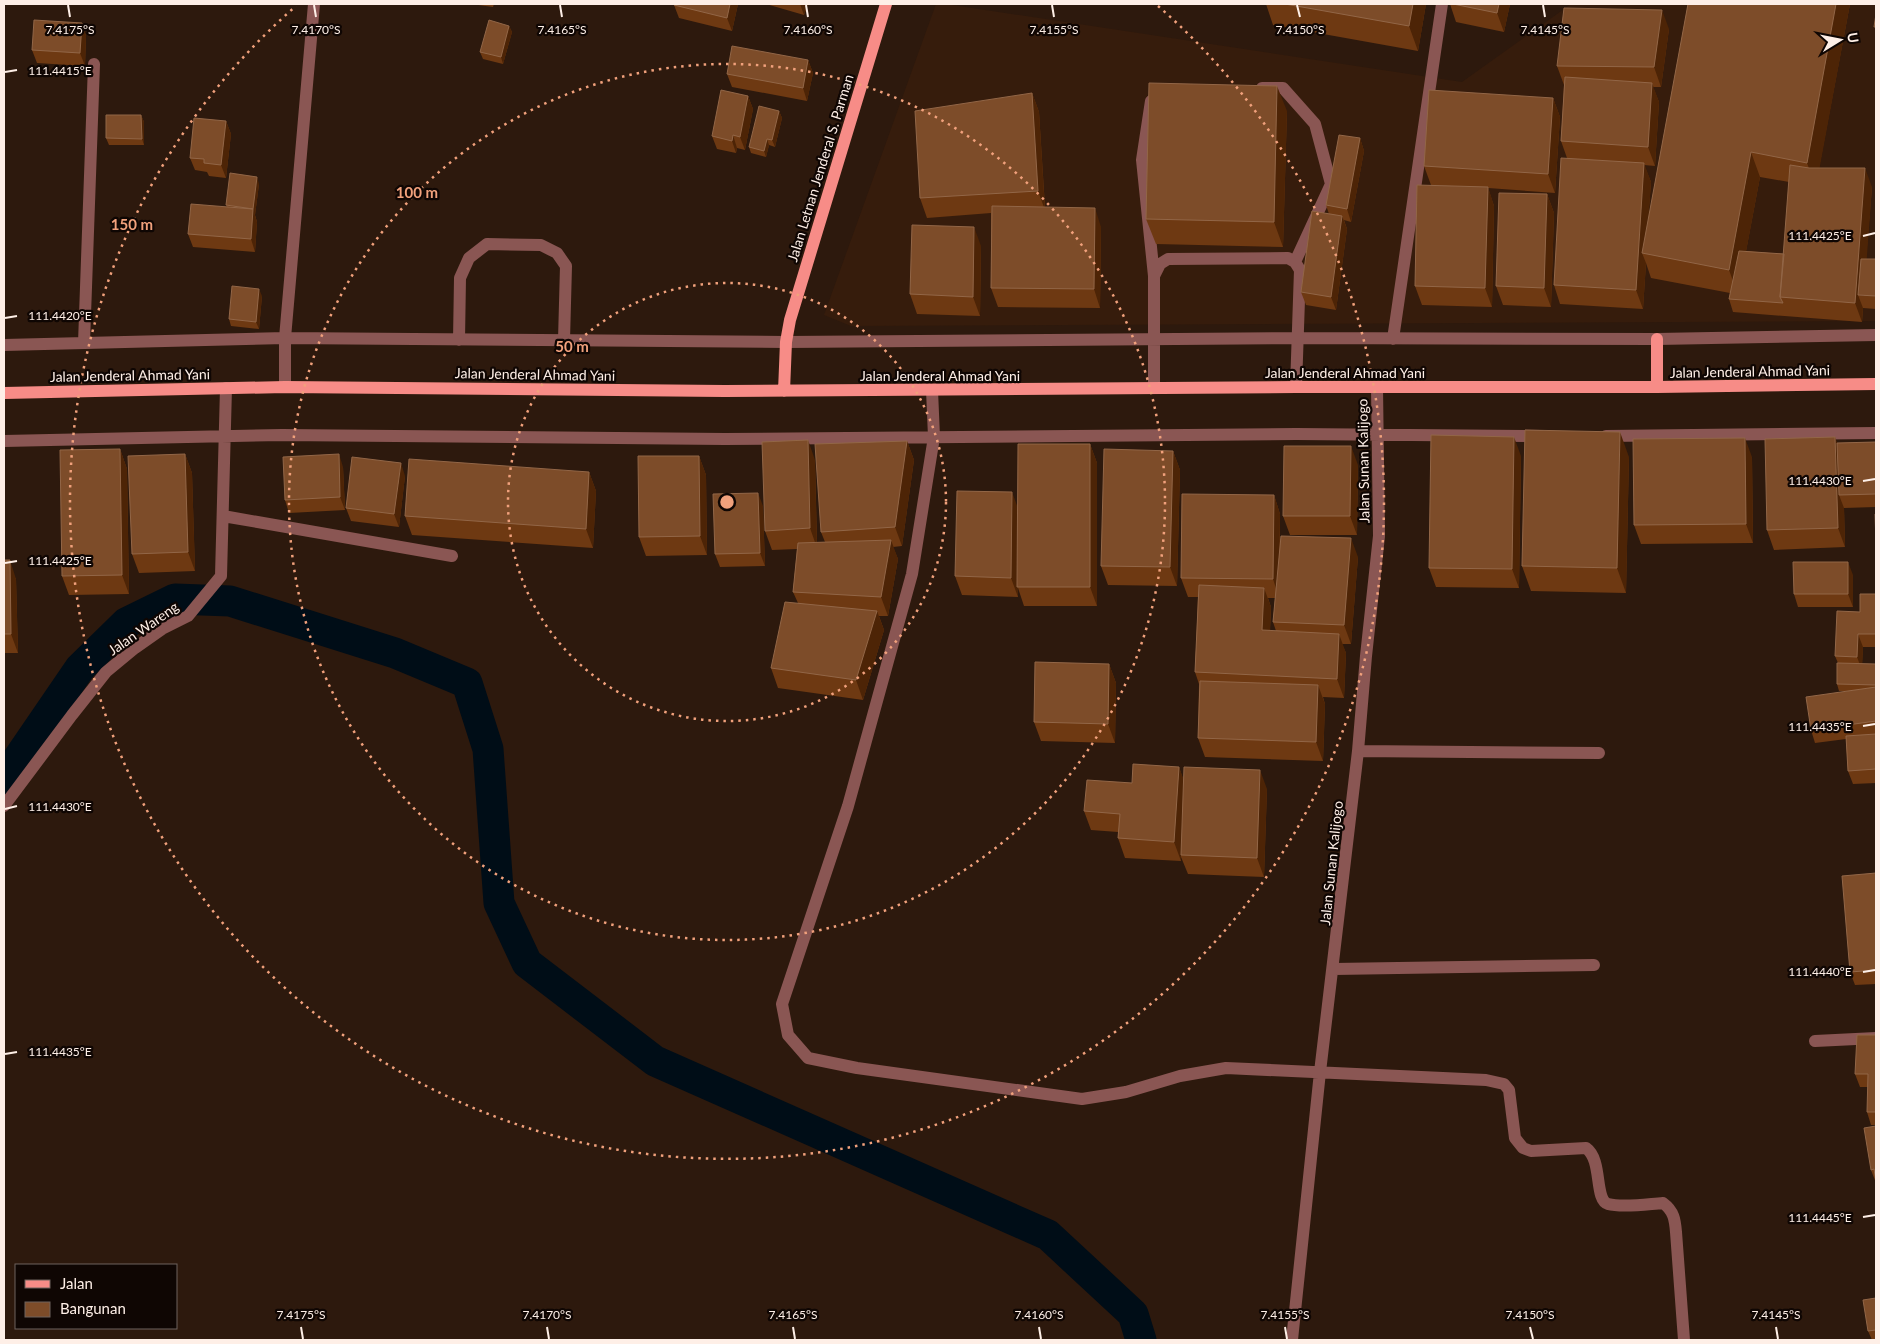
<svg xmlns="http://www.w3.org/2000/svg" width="1880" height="1344" viewBox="0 0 1880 1344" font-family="Lato,sans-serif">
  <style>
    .built { fill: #361c0c }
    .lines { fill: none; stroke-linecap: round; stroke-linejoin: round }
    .canal { stroke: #000d17; stroke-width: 31 }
    .minor { stroke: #8a5653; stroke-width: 12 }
    .major { stroke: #f78c87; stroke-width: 12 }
    .wall { fill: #6e3912; fill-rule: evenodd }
    .shaded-wall { fill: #4d2406 }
    .building { fill: #7d4c29; stroke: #926647 }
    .ticks { fill: none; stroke: #feefe7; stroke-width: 2 }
    .ring { fill: none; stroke: #f1a17c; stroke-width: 2.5; stroke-dasharray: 2.5 5 }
    .labels { text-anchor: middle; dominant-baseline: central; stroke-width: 4.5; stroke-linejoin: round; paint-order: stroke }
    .street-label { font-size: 14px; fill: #feefe7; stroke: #0f0603 }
    .ticks-label { font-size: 12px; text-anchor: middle; fill: #feefe7; stroke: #0f0603; stroke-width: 4.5; stroke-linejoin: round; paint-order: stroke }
    .centre { fill: #f1a17c; stroke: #0f0603; stroke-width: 2.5 }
    .ring-label { font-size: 15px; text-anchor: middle; font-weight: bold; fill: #f1a17c; stroke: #0f0603; stroke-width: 4.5; stroke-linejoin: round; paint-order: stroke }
  </style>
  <rect width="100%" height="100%" fill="#2d190d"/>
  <!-- built -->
  <path class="built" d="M936,4H946L1462,82L1571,4H1876V321L851,326L824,315Z"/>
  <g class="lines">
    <!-- canal -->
    <path class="canal" d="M4,779L80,668L126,623L175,599L230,601L395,653L467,683L488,749L499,903L527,963L655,1061L1048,1235L1133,1314L1141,1340"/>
    <!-- minor -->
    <path class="minor" d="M1262,88H1283L1315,124L1331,184L1295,262
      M1151,101L1142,160L1154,276
      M1393,339L1442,4
      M459,340L460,278L469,258L487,244L541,245L557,253L566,266L564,340
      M84,343L94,64
      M4,345L285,338L786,342L1297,338L1657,339L1876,335
      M285,387V338L314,4
      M1154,388V276L1160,264L1168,259L1288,258L1295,262L1300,270L1296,387
      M932,390L934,437L912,574L848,806L782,1004L788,1035L808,1058L857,1068L1082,1099L1126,1092L1180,1076L1226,1068L1486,1080L1504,1084L1509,1090L1515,1138L1523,1148L1531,1151L1586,1148C1603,1160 1594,1200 1608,1204C1623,1208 1648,1204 1663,1203C1674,1211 1675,1220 1676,1232L1684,1340
      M1606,436L1876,433
      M4,441L282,435L725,439L1296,434L1541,436
      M223,516L452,556
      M1358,751L1599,753
      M4,806L72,715L106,672L135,648L162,629L188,616L221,576L226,388
      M1334,969L1594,965
      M1815,1041L1876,1038
      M1292,1340L1320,1072L1358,751L1366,656L1379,536L1377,387"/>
    <!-- major -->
    <path class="major" d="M1657,339V387
      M784,391L786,342L790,320L886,4
      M4,393L285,387L725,391L1296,387H1657L1876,384"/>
  </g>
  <!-- wall -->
  <path class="wall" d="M471,4H494L493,7Z
    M738,4L732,31L679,18L674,5Z
    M766,4H808L804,15Z
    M1266,4H1426L1418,51L1273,25Z
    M1450,4H1510L1504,32L1456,22Z
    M1688,4H1850L1819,168L1872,187L1866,259H1876V309L1863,308L1862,322L1733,312L1729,299L1730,293L1651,278L1646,263L1643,309L1560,304L1554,285L1567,158L1561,141L1564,85L1557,66L1669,29L1661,87H1653L1659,102L1655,166L1644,165L1651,182L1648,221ZM1760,177L1789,182L1784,254L1746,251Z
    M82,23L86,36L85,66L37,63L32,50Z
    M509,26L512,32L503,64L483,59L480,52Z
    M808,60L813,73L807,101L732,87L727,74Z
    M1032,93L1039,112L1045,207L1101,227L1100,308L998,307L991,288V213L927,218L920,198Z
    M748,96L753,109L745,150L737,148L736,153L717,149L712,136Z
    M1553,98L1560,117L1555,193L1488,188L1494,206L1492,307L1422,305L1415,286L1444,186L1431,185L1424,166Z
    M779,111L782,118L775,147L769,145L766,157L751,153L749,147Z
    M1287,111L1283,247L1156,244L1146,219Z
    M141,115L144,122V145H109L106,138Z
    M226,121L231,134L226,178L209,176L207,172L195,170L190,158Z
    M1360,138L1364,151L1351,222L1344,220L1347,229L1336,310L1306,305L1301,292L1329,214L1326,205Z
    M259,184L255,215L257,222L255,252L193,247L188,234L227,207L226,205Z
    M1547,194L1554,213L1551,307L1503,305L1496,286Z
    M981,246L980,316L917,314L910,294Z
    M262,296L259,329L231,326L229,319Z
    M907,441L914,460L902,546L893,547L898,559L888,616H879L884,630L863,700L778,688L771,668L798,603L793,592L797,549L772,550L765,531L815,460L817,542H825L821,532Z
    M1876,442V507L1844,508L1845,547L1774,550L1767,530L1837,443Z
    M1090,444L1097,463V606H1024L1018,588V597L962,595L955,576L1018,507Z
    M120,449L127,469L129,594L69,595L62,576Z
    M1173,451L1180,470L1177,586L1108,585L1101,566Z
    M185,454L192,473L195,571L139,573L132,554Z
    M699,456L706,475L707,555L646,556L639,537Z
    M1521,456L1519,588L1436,587L1429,568Z
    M1629,457L1626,593L1531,591L1522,566Z
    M1752,457L1753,543L1641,544L1634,525Z
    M1358,465L1357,535H1290L1283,516Z
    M343,467L345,510L289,513L285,500Z
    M589,472L596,491L593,548L412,535L405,516Z
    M405,476L399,527L351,521L346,508Z
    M1274,495L1280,514V541L1358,557L1351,644H1342L1346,653L1344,698L1323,697L1325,704L1323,761L1205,757L1198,738L1199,684L1195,672L1198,597H1188L1181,578ZM1268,598H1275L1273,622L1276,631H1270L1271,607Z
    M763,506L765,566L720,567L715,554Z
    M4,560L16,579L18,653H4Z
    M1853,575V607H1798L1794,594Z
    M1876,594V647H1863L1862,664H1876V783L1853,784L1848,771L1846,739L1815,743L1811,730L1850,691H1839L1837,684L1838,663L1835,656L1860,612Z
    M1109,664L1116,683L1115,743L1041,741L1034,722Z
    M1179,767L1183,779L1267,789L1264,877L1188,874L1181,857V861L1125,858L1118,838V832L1091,830L1084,811L1132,783Z
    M1876,873V984L1855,985L1850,972Z
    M1876,1035V1125H1871L1867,1112L1868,1087H1860L1855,1074Z
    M1876,1126V1183L1871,1170Z
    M1876,1298V1340H1872L1868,1331Z"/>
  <!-- shaded-wall -->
  <path class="shaded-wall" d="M730,4H738L732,31L727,18Z
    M800,4H808L804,15Z
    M1413,4H1426L1418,51L1409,26Z
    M1499,4H1510L1504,32L1497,13Z
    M1836,4H1850L1816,187L1807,163Z
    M1662,10L1669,29L1661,87L1654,67Z
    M82,23L86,36L85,66L80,53Z
    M509,26L512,32L503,64L501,57Z
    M808,60L813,73L807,101L803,88Z
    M1652,83L1659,102L1655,166L1648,147Z
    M1277,86L1287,111L1283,247L1274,222Z
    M1032,93L1039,112L1045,210L1038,191Z
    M748,96L753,109L745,150L740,137Z
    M1553,98L1560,117L1555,193L1548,174Z
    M779,111L782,118L775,147L772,140Z
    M141,115L144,122V145L142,139Z
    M226,121L231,134L226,178L221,165Z
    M733,135L737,148L736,153L732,141Z
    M1360,138L1364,151L1351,222L1347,209Z
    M767,139L769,145L766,157L764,151Z
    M1751,152L1760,177L1738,295L1729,270Z
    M1644,163L1651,182L1646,254L1642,253L1646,263L1643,309L1636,290Z
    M1865,168L1872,187L1864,296L1858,295L1863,308L1862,322L1855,303Z
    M257,177L259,184L255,215L253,209Z
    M1488,187L1494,206L1492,307L1485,288Z
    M1547,194L1554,213L1551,307L1544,288Z
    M1095,208L1101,227L1100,308L1094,289Z
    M253,209L257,222L255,252L251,239Z
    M1342,216L1347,229L1336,310L1331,297Z
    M974,227L981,246L980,316L973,297Z
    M259,289L262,296L259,329L256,322Z
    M1620,432L1629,457L1626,593L1617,568Z
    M1514,437L1521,456L1519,588L1512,569Z
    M1835,437L1842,456L1839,495L1844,508L1845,547L1838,528Z
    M1745,438L1752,457L1753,543L1746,524Z
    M808,440L815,460L817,548L810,528Z
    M907,441L914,460L902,546L895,527Z
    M1090,444L1097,463V606L1090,587Z
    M1351,446L1358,465L1357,535L1350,516Z
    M120,449L127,469L129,594L122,575Z
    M1173,451L1180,470L1177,586L1170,567Z
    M185,454L192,473L195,571L188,552Z
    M339,454L343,467L345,510L340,497Z
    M699,456L706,475L707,555L700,536Z
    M401,463L405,476L399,527L394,514Z
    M589,472L596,491L593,548L586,529Z
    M1012,492L1019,511L1018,597L1011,578Z
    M758,493L763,506L765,566L760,553Z
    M1274,495L1280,514L1279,598L1273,579Z
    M1351,538L1358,557L1351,644L1344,625Z
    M891,540L898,559L888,616L881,597Z
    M10,560L16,579L18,653L11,634Z
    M1848,562L1853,575V607L1848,594Z
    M1264,588L1271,607L1269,649L1262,630Z
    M877,611L884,630L863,700L856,680Z
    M1339,634L1346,653L1344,698L1337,679Z
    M1858,634L1863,647L1862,670L1857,657Z
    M1109,664L1116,683L1115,743L1108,724Z
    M1318,685L1325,704L1323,761L1316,742Z
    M1179,767L1186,786L1181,855V861L1174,842Z
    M1260,770L1267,789L1264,877L1257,858Z"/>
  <!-- building -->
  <path class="building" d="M675,4H730L727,18L674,5Z
    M1285,4H1413L1409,26Z
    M1453,4H1499L1497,13Z
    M1688,4H1836L1807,163L1751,152L1729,270L1642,253Z
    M1564,8L1662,10L1654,67L1557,66Z
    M1876,14V27H1874Z
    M34,20L82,23L80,53L32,50Z
    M489,20L509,26L501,57L480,52Z
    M732,46L808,60L803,88L727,74Z
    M1565,77L1652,83L1648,147L1561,141Z
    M1149,83L1277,86L1274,222L1146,219Z
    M721,90L748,96L740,137L733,135L732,141L712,136Z
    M1429,90L1553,98L1548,174L1424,166Z
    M1032,93L1038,191L920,198L915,111Z
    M759,106L779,111L772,140L767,139L764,151L749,147Z
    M106,115H141L142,139L106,138Z
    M194,118L226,121L221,165L204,163V159L190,158Z
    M1339,135L1360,138L1347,209L1326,205Z
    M1561,158L1644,163L1636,290L1554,285Z
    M1790,165L1809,168H1865L1855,303L1780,297Z
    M230,173L257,177L253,209L226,205Z
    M1417,185L1488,187L1485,288L1415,286Z
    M1499,193L1547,194L1544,288L1496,286Z
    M191,204L253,209L251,239L188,234Z
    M992,206L1095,208L1094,289L991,288Z
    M1312,211L1342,216L1331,297L1301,292Z
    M912,225L974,227L973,297L910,294Z
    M1739,251L1784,254L1780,297L1783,303L1729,299Z
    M1861,259H1876V296L1858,295Z
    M232,286L259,289L256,322L229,319Z
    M1525,430L1620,432L1617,568L1522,566Z
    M1431,435L1514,437L1512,569L1429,568Z
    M1835,437L1838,528L1767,530L1765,439Z
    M1745,438L1746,524L1634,525L1633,439Z
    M808,440L810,528L765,531L762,442Z
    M907,441L895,527L821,532L815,444Z
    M1876,442V494L1839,495L1837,443Z
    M1018,444H1090V587H1017Z
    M1284,446H1351L1350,516H1283Z
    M120,449L122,575L62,576L60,450Z
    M1104,449L1173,451L1170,567L1101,566Z
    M185,454L188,552L132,554L128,456Z
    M339,454L340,497L285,500L283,457Z
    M638,456H699L700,536L639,537Z
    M352,457L401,463L394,514L346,508Z
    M409,459L589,472L586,529L405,516Z
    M957,491L1012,492L1011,578L955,576Z
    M758,493L760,553L715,554L713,494Z
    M1182,494L1274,495L1273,579L1181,578Z
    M1875,514H1876V544Z
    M1281,536L1351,538L1344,625L1273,622Z
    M891,540L881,597L793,592L798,543Z
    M4,560H10L11,634H4Z
    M1793,562H1848V594H1794Z
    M1199,585L1264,588L1262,630L1339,634L1337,679L1195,672Z
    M1860,594H1876V634H1858L1857,657L1835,656L1837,611L1860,612Z
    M785,602L877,611L856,680L771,668Z
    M1035,662L1109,664L1108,724L1034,722Z
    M1837,663L1876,664V685L1837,684Z
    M1200,681L1318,685L1316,742L1198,738Z
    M1876,687V721L1811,730L1806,697Z
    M1876,734V769L1848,771L1846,736Z
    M1133,764L1179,767L1174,842L1118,838L1120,814L1084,811L1087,780L1132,783Z
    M1184,767L1260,770L1257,858L1181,855Z
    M1876,873V970L1850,972L1842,876Z
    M1857,1035H1876V1112H1867L1868,1074H1855Z
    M1876,1126V1182L1874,1169L1871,1170L1864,1128Z
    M1876,1298V1330L1868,1331L1863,1300Z"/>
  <!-- ticks -->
  <path class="ticks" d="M68,5L70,17M314,5L316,17M560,5L562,17M806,5L808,17M1052,5L1054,17M1297,5L1300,17M1543,5L1545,17M5,72L17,70M1863,236L1875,233M5,318L17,316M1863,481L1875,479M5,563L17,561M1863,726L1875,724M5,809L17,806M1863,972L1875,970M5,1054L17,1052M1863,1217L1875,1215M301,1327L303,1339M547,1327L549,1339M793,1327L795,1339M1039,1327L1041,1339M1285,1327L1287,1339M1530,1327L1533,1339M1776,1327L1778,1339"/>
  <!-- distance rings -->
  <g class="ring">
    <circle cx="727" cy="502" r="219"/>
    <circle cx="727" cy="502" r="438"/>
    <path d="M1158 6A657 657 0 1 1 296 6"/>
  </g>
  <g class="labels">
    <!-- street labels -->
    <g class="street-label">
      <text transform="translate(820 168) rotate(-73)">Jalan Letnan Jenderal S. Parman</text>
      <text transform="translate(1750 371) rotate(-1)">Jalan Jenderal Ahmad Yani</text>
      <text x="1345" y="372">Jalan Jenderal Ahmad Yani</text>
      <text transform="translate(535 374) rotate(1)">Jalan Jenderal Ahmad Yani</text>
      <text transform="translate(130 375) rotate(-1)">Jalan Jenderal Ahmad Yani</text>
      <text x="940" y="375">Jalan Jenderal Ahmad Yani</text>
      <text transform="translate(1363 461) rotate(-91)">Jalan Sunan Kalijogo</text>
      <text transform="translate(143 628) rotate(-35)">Jalan Wareng</text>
      <text transform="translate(1331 863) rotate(-84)">Jalan Sunan Kalijogo</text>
    </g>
  </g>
  <g class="ticks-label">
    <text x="70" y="34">7.4175°S</text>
    <text x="316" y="34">7.4170°S</text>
    <text x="562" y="34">7.4165°S</text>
    <text x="808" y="34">7.4160°S</text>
    <text x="1054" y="34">7.4155°S</text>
    <text x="1300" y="34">7.4150°S</text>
    <text x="1545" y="34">7.4145°S</text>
    <text x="60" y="75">111.4415°E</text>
    <text x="1820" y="240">111.4425°E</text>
    <text x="60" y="320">111.4420°E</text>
    <text x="1820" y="485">111.4430°E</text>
    <text x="60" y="565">111.4425°E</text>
    <text x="1820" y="731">111.4435°E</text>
    <text x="60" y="811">111.4430°E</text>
    <text x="1820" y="976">111.4440°E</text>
    <text x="60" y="1056">111.4435°E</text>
    <text x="1820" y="1222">111.4445°E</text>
    <text x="301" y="1319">7.4175°S</text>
    <text x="547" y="1319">7.4170°S</text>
    <text x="793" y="1319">7.4165°S</text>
    <text x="1039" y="1319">7.4160°S</text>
    <text x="1285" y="1319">7.4155°S</text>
    <text x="1530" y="1319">7.4150°S</text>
    <text x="1776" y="1319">7.4145°S</text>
  </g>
  <circle cx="727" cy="502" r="8" class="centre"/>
  <g class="ring-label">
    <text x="417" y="198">100 m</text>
    <text x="132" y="230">150 m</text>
    <text x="572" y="352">50 m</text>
  </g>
  <!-- border -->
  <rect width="1880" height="1344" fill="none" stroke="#feefe7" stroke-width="10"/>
  <!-- legend -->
  <rect x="15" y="1264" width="162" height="65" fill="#0f0603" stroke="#6f635e"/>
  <rect x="25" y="1280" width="25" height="8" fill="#f78c87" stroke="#6f635e"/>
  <text x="60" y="1289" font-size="15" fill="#feefe7">Jalan</text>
  <rect x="25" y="1302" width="25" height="15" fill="#7d4c29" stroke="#6f635e"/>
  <text x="60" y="1314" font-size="15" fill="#feefe7">Bangunan</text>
  <!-- north arrow -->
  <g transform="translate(1840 40) rotate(80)" stroke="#0f0603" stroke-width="4" paint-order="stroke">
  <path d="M0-4L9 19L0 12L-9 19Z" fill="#feefe7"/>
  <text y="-8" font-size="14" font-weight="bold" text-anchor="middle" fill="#feefe7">U</text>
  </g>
</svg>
